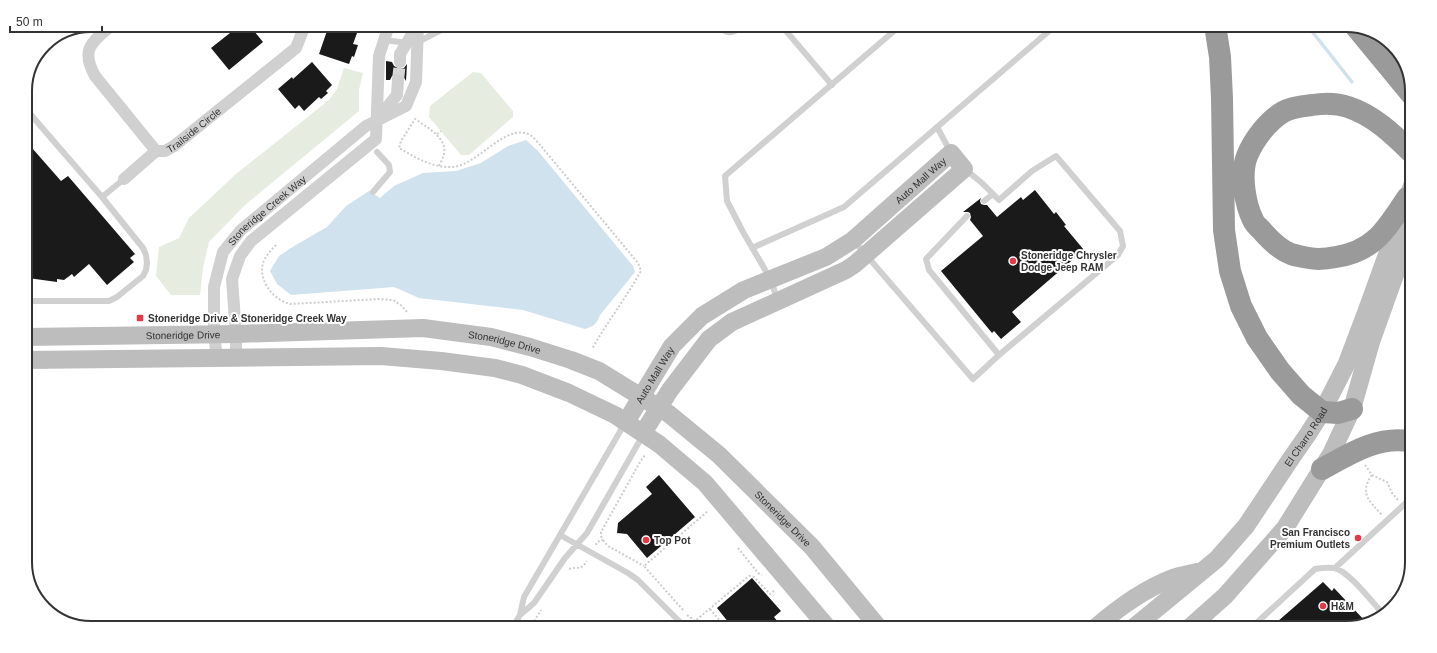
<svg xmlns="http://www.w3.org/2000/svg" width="1437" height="653" viewBox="0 0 1437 653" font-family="Arial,sans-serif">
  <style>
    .green { fill: #e6ecdf }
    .water { fill: #cfe2ee }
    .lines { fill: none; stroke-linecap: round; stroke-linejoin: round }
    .stream { stroke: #cfe2ee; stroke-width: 3.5 }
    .building { fill: #1a1a1a }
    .street-tunnel { stroke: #d6d6d6; stroke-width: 12; stroke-dasharray: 12 6; stroke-linecap: butt }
    .path { stroke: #cdcdcd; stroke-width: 2; stroke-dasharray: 2 2; stroke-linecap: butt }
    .lane { stroke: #d0d0d0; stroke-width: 6 }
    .street { stroke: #d0d0d0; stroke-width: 12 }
    .secondary { stroke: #bdbdbd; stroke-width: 18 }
    .highway { stroke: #9a9a9a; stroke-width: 22 }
    .poi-dot { fill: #e63946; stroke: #fff; stroke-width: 1.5 }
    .labels { text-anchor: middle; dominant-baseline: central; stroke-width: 4; stroke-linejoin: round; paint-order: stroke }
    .street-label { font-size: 10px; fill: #333; stroke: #fff }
    .poi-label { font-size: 10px; font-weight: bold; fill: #333; stroke: #fff; text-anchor: start }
    .rim { fill: none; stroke: #333; stroke-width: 2 }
  </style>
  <rect width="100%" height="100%" fill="#fff"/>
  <!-- green -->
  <path class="green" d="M344,68L363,73L359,90V111L245,205L209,242L203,268L200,295H171L156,276L159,247L179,238L189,218L236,174L329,100L337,89Z
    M473,72L481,73L513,111V117L469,155H461L429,117L430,106Z"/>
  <!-- water -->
  <path class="water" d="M526,140L538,151L633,266L635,272L600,315C597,324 594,326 585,329L523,310L419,298L394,287L291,295L277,284L270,271L279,256L294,246L327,227L346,206L369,191L380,198L394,186L423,173L456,171L481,163L508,146Z"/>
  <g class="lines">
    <!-- stream -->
    <path class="stream" d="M1307,25L1352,82"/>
  </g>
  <!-- building -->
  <path class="building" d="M232,25H249L263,42L229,70L211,48L230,33L227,29Z
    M329,25H360L353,44L358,45L354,57L352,56L349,64L319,54Z
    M386,61L392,62L394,66L400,69L404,68L407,64L406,81L402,74L398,73L392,76L390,80H386Z
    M312,62L332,85L326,91L328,93L321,99L319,97L304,111L299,105L295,109L278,89L292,77L293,79Z
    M25,140L61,181L68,176L135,254L130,258L134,262L107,285L89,264L74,277L72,274L64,280L57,279V282L28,278V276H25Z
    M1035,190L1054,214L1056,212L1066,225L1064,226L1084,250L1012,312L1021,322L1001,339L994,331L992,333L941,271L983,236L970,220L971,217L970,213L968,212H963L981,198L980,201L981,204L984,205H987L997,217L1021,197L1023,200Z
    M659,475L695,517L647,558L627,534L617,533L618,523L652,494L646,487Z
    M752,578L781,611L774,617L783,628H733L717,608Z
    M1323,582L1332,591L1334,588L1366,622L1346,628H1270Z"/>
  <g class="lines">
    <!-- street-tunnel -->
    <path class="street-tunnel" d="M398,80L400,62"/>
    <!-- path -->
    <path class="path" d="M437,134L441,131
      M439,166C441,162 443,158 444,154C448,138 425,126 415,119L401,141L399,148C416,158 433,168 453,167C478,165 506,122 530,135C534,137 538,143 541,146L638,263L641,271C626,298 607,322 592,349
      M276,245C271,250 265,257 263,263C258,281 274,301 291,304L379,299L393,300L402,306L407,312
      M1365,465L1372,475L1387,482L1392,493L1398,500
      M1372,475C1359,493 1369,501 1382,515
      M603,540L608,546L644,566
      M596,545L597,542L603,540L601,536V532L640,462L646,454
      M738,548L758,573L762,575
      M569,569C578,566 581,571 587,561
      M31,583L60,618
      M710,609L726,628
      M683,610L644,566L708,511
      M687,615L695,621L749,576L754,577L770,594L775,590
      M530,628L541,610"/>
    <!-- lane -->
    <path class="lane" d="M718,25C728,37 734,32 745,25
      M781,25L832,85
      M384,40L407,43
      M416,43L443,29
      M25,108L102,197L143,248L146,255L147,263L146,270L143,276L117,297L109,301H25
      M937,127L950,151
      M966,170L982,183L999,200L1032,171L1056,156L1120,231L1123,246L1118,255L999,355L929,270L926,259L967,216
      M373,192L390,172L389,165L377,152
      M102,197L124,179
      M984,201L993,194
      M854,241L973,379L999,355
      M752,248L844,207L1056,25
      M777,299L771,280L743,232L727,201L725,176L901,25
      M560,535L628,573L638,580L686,628
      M1335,568L1408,501
      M520,615L524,597L625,423
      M512,628L520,615L534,603L565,558L587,533L643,435
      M1251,628L1315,569C1321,568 1327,567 1334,568C1349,571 1373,603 1384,615"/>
    <!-- street -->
    <g class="street">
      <path id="s1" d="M112,25C92,42 80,49 95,76L156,151H165L174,146L296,48L305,25"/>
      <path d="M400,62V54L417,26"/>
      <path d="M379,117L397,95L398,80"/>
      <path d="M124,179L156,151"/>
      <path id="s2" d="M217,358L214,334V287L223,252L241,230L366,126L406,106L416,82L418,25"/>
      <path d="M236,358V334L232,279L240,256L251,241L376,139L379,56L389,25"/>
    </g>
    <!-- secondary -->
    <g class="secondary">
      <path id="s3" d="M25,337L236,334L423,328L491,337L530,347L571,360L599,371L669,414L719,455L812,547L879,628"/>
      <path d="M25,360L381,356L441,361L495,368L522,375L569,393L615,415L659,444L705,483L828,628"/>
      <path id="s4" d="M626,422L672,346L702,316L744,290L826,257L853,240L951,153L964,169L855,264L846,270L732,322L709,339L670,390L643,433"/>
      <path d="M1095,628C1118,608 1144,589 1173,578C1181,575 1189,574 1197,572"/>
      <path id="s5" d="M1133,628L1217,559L1246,526L1290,460L1308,434L1322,412L1347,363L1367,310L1411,188"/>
      <path d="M1189,628L1225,596L1285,528L1331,454L1352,409L1371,342L1410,233"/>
    </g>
    <!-- highway -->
    <path class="highway" d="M1215,25L1220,57L1222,98L1224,230L1230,271L1241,306L1257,338L1280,371L1301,395L1322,412L1338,413L1352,409
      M1356,27L1412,95
      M1407,198C1387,228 1375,251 1336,257C1326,259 1319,260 1309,258C1303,257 1297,256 1291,254C1280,250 1271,241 1263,232C1260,228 1255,225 1253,220C1245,204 1240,174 1247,156C1254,139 1268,121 1283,112C1291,107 1303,106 1312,105C1324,103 1337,103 1348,107C1373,115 1393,134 1411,152
      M1322,469C1348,455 1377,436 1408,441"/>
  </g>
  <!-- markers -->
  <g class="poi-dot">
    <circle cx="1013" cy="261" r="4"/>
    <rect x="136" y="314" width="8" height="8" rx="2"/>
    <circle cx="1358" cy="538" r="4"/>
    <circle cx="646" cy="540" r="4"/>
    <circle cx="1323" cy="606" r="4"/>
  </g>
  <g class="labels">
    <!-- street labels -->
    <g class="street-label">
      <text stroke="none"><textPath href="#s1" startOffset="203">Trailside Circle</textPath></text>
      <text stroke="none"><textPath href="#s4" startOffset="391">Auto Mall Way</textPath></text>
      <text stroke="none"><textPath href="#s2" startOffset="168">Stoneridge Creek Way</textPath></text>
      <text stroke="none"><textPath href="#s3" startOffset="158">Stoneridge Drive</textPath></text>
      <text stroke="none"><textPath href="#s3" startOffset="481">Stoneridge Drive</textPath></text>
      <text stroke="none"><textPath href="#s4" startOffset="55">Auto Mall Way</textPath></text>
      <text stroke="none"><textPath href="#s5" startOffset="260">El Charro Road</textPath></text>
      <text stroke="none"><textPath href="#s3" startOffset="817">Stoneridge Drive</textPath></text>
    </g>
    <!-- poi labels -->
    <g class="poi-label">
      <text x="1021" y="255">Stoneridge Chrysler<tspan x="1021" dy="12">Dodge Jeep RAM</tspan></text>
      <text x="148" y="318">Stoneridge Drive &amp; Stoneridge Creek Way</text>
      <text x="1350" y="532" text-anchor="end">San Francisco<tspan x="1350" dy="12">Premium Outlets</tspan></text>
      <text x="654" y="540">Top Pot</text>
      <text x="1331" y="606">H&amp;M</text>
    </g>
  </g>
  <!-- crop -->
  <path d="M0 0H1437V653H0ZM91 32H1346A59 59 0 0 1 1405 91V562A59 59 0 0 1 1346 621H91A59 59 0 0 1 32 562V91A59 59 0 0 1 91 32Z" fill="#fff" fill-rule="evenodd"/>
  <path class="rim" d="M91 32H1346A59 59 0 0 1 1405 91V562A59 59 0 0 1 1346 621H91A59 59 0 0 1 32 562V91A59 59 0 0 1 91 32Z"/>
  <!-- scale -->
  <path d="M10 26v6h92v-6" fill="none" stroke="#333333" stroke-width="2"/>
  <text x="16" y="26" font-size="12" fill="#333333" stroke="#ffffff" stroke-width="3" paint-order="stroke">50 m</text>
</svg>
